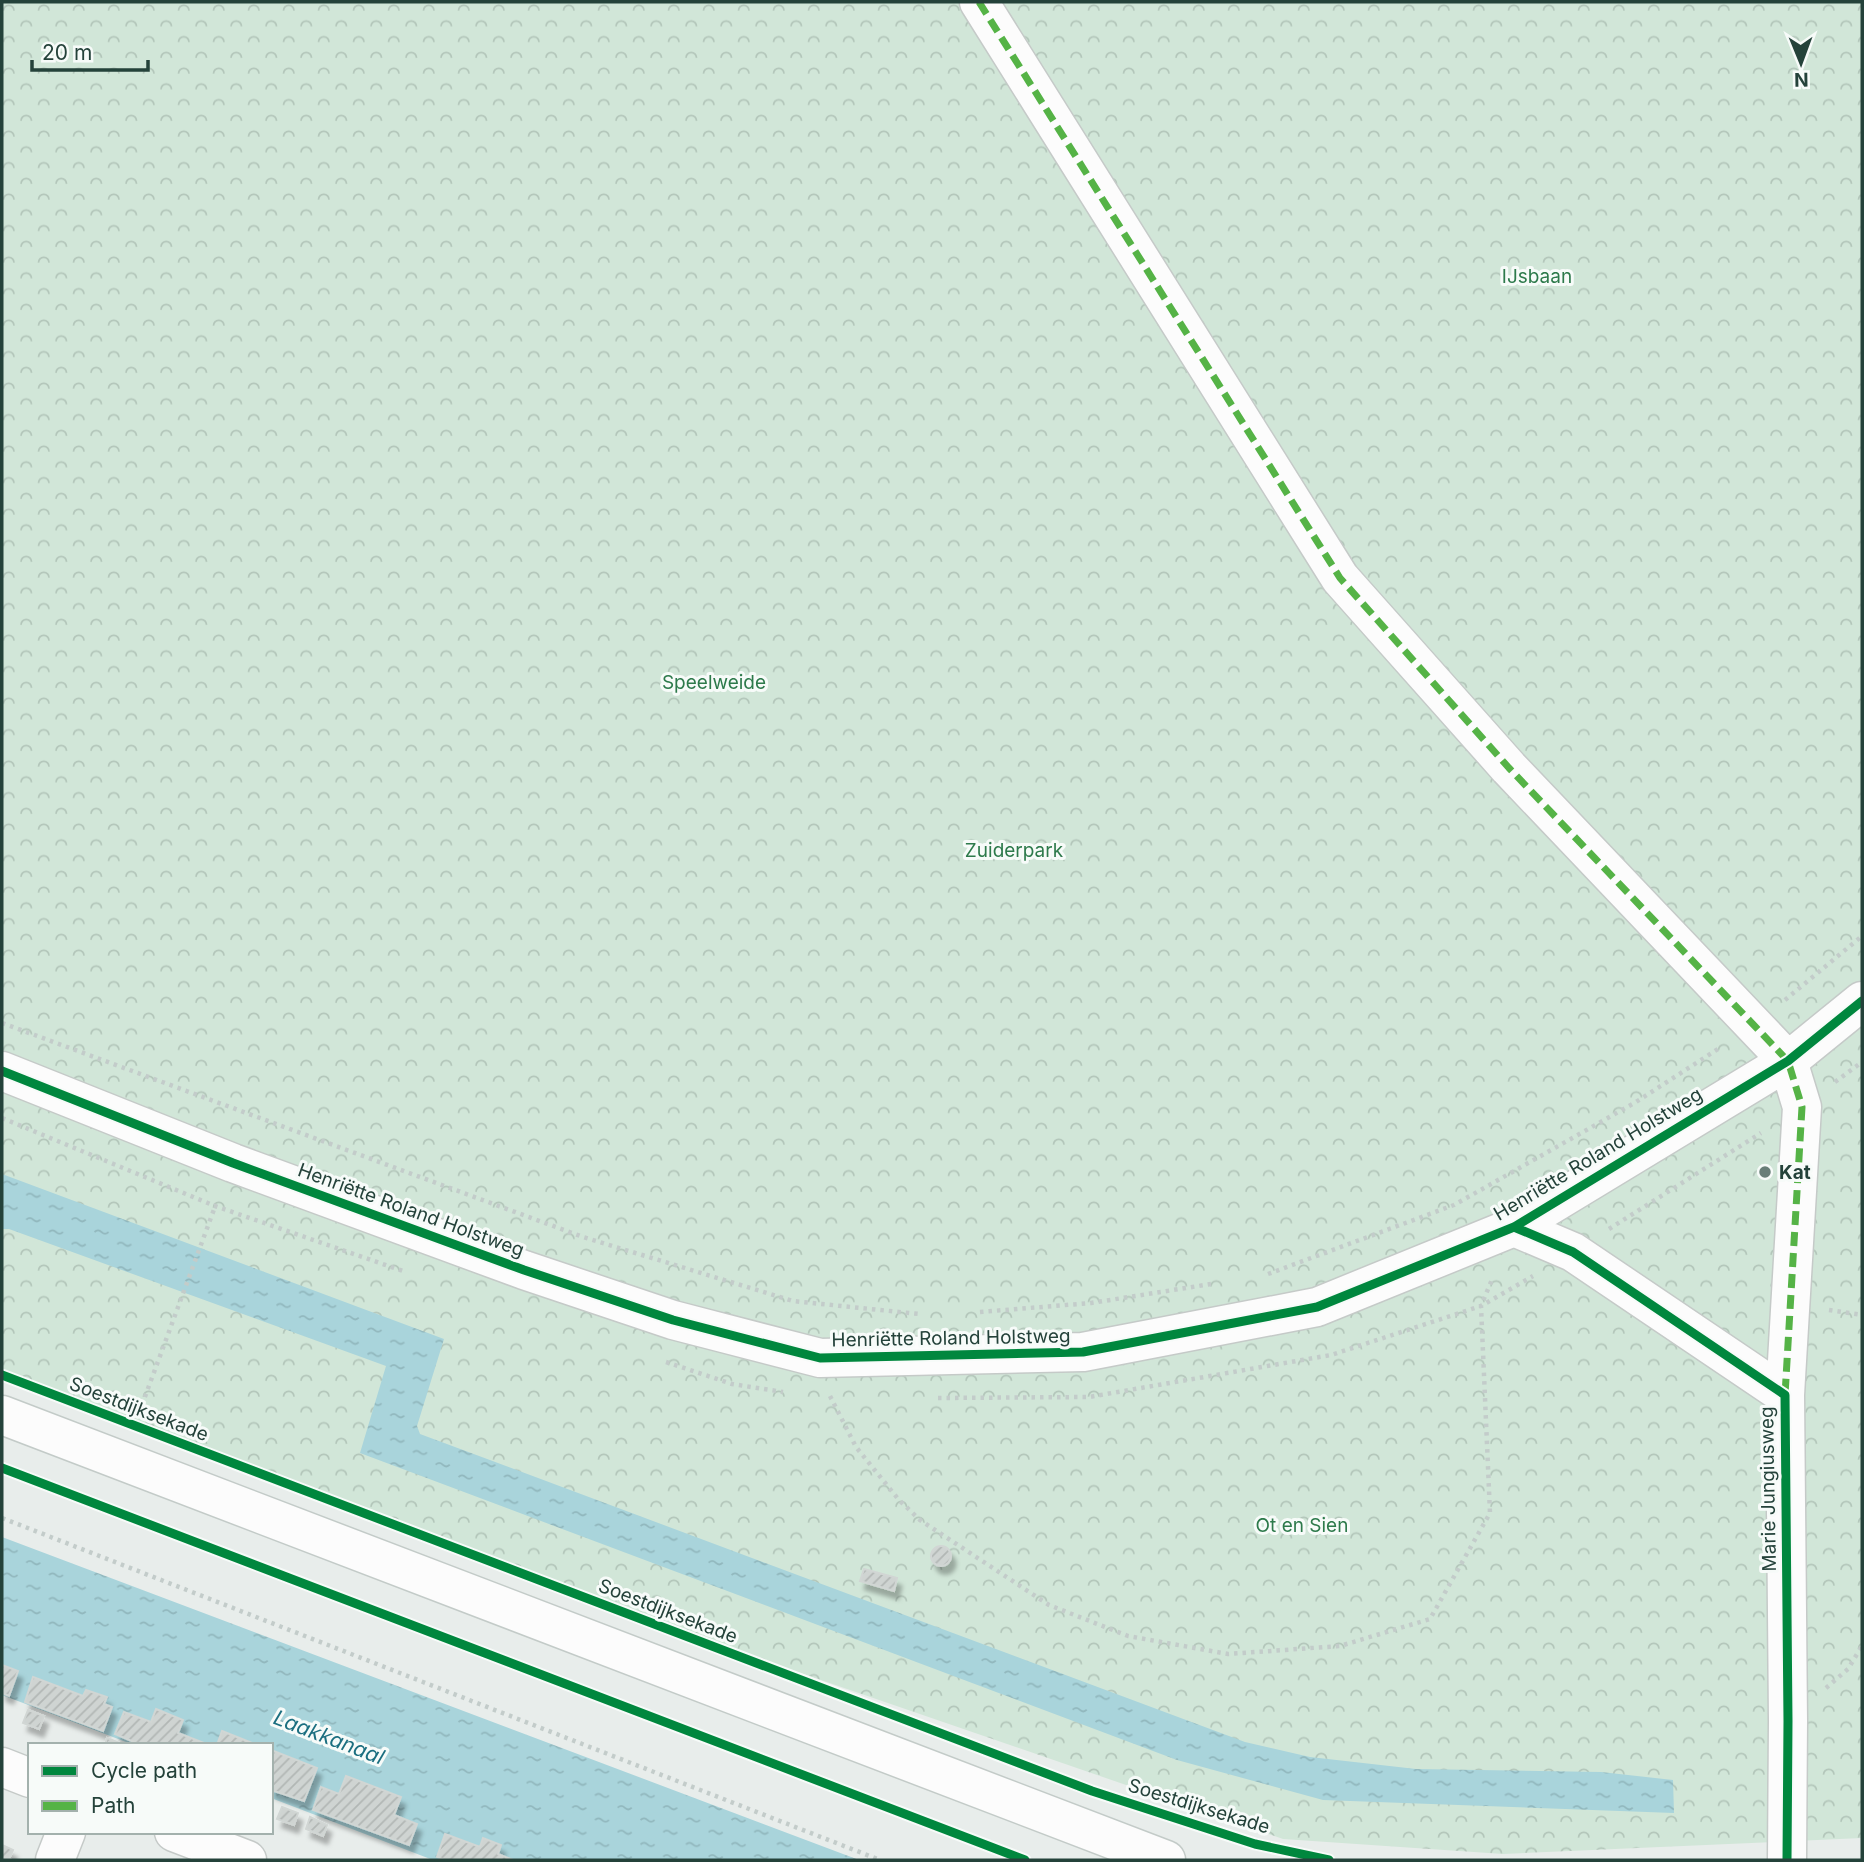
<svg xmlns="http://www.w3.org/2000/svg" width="1864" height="1862" viewBox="0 0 1864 1862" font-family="Inter,sans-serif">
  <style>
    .park { fill: url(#park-crowns) }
    .water { fill: url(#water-ripples) }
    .building { fill: url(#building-hatch); stroke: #d1d6d4; stroke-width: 2; filter: url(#shadow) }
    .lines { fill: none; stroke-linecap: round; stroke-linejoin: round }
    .street-casing { stroke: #c5cac8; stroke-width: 41 }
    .secondary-casing { stroke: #c3cbc8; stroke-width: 41 }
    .path { stroke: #c3ccca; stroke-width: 4.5; stroke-dasharray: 3.5 5; stroke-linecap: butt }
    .street { stroke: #fcfcfc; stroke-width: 38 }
    .secondary { stroke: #fcfcfc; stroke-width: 38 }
    .quiet { stroke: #55b346; stroke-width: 7; stroke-dasharray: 14 7; stroke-linecap: butt }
    .cycleway-casing { stroke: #f7fbf9; stroke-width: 13 }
    .cycleway { stroke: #00873e; stroke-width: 9 }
    .poi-dot { fill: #697e78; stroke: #f7fbf9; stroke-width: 2.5 }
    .labels { text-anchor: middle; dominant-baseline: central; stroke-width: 6; stroke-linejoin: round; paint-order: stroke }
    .park-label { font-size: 19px; fill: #2d7a4b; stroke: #f7fbf9 }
    .street-label { font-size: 19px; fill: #24423a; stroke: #f7fbf9 }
    .poi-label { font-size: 19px; font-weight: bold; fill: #24423a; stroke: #f7fbf9; text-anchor: start }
    .water-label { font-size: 21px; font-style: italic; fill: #1c6f80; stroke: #f7fbf9 }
  </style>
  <defs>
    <pattern id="park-crowns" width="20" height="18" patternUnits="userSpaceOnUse" patternTransform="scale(1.75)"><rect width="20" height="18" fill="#d1e6d8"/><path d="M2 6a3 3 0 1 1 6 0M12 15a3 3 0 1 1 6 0" fill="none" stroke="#b3c6ba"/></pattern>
    <pattern id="water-ripples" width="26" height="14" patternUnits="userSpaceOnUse" patternTransform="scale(1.75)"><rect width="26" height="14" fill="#a9d4db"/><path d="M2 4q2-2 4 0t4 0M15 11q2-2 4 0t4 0" fill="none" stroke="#91b7bd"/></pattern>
    <pattern id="building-hatch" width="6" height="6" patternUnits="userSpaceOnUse" patternTransform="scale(1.75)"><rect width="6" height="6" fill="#cfd4d2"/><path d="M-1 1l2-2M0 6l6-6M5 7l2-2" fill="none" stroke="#b2b7b5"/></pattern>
    <filter id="shadow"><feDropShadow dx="4.5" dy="8" stdDeviation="2" flood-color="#0004"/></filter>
  </defs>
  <rect width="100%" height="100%" fill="#e8edeb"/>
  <!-- park -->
  <path class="park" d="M2,2H1862V1838L1503,1854L1283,1839L513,1574L2,1372Z"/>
  <!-- water -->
  <path class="water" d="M2,1174L444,1339L417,1426L420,1434L1245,1742L1310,1757L1416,1769L1601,1772L1673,1780L1674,1813L1323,1800L1177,1760L360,1453L386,1366L9,1229H2Z
    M2,1537L859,1860H433L271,1798V1745H134L2,1695Z"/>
  <!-- building -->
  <path class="building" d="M931 1556a10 10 0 1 1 20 0a10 10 0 1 1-20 0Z
    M864,1569L897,1578L894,1591L860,1581Z
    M2,1665L18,1671L9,1696L2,1693Z
    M33,1677L83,1696L86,1690L107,1697L104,1704L112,1707L103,1731L25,1702Z
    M156,1709L183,1720L178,1733L209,1745H141L115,1734L124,1712L151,1722Z
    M28,1710L44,1716L39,1729L23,1723Z
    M222,1731L257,1745H217Z
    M107,1738L122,1744V1745H105Z
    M271,1750L317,1768L304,1801L271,1790Z
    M346,1776L401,1797L394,1815L417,1824L409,1845L313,1810L321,1787L339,1794Z
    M282,1807L298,1813L294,1825L277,1819Z
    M310,1817L327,1825L323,1836L306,1829Z
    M445,1834L480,1847L483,1838L501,1845L498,1854L513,1860H445L437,1857Z
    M2,1845L13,1850L9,1859L11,1860H2Z"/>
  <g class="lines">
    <!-- street casing -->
    <g class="street-casing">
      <path id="street" d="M979,2L1340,578L1509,768L1788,1061L1802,1107L1785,1395
        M2,1071L233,1163L524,1270L673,1320L820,1358L1083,1352L1317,1307L1514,1227L1788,1061L1862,1001
        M1514,1227L1573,1252L1785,1395L1788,1721L1787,1860
        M2,1767L30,1778
        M174,1832L247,1860
        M55,1860L66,1832"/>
    </g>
    <!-- secondary casing -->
    <g class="secondary-casing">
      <path id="secondary" d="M2,1415L1166,1860"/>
    </g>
    <!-- path -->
    <path class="path" d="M1785,1000L1862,936
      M2,1023L583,1237L793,1301L919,1314
      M1835,1082L1862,1062
      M2,1118L215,1206L403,1271
      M1609,1229L1761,1133
      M1268,1274L1454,1205L1636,1102L1721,1047
      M1829,1310L1862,1315
      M980,1312L1091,1303L1211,1284
      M666,1362L732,1384L783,1392
      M830,1396L856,1447L899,1500L920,1520L1049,1605L1128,1636L1228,1654L1340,1646L1430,1619L1490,1513L1481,1306L1493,1277
      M938,1398L1089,1397L1331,1355L1481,1306L1533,1276
      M139,1413L216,1204
      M2,1518L880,1860
      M1826,1688L1848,1669L1862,1646"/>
    <!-- street -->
    <use href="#street" class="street"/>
    <!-- secondary -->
    <use href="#secondary" class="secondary"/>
    <!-- quiet -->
    <path class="quiet" d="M979,2L1340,578L1509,768L1788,1061L1802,1107L1785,1395"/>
    <!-- cycleway casing -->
    <g class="cycleway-casing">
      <path id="cycleway" d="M2,1071L233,1163L524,1270L673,1320L820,1358L1083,1352L1317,1307L1514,1227L1788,1061L1862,1001
        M1514,1227L1573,1252L1785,1395L1788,1721L1787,1860
        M2,1375L1092,1791L1255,1844L1329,1860
        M2,1468L1025,1860"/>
    </g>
    <!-- cycleway -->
    <use href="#cycleway" class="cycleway"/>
  </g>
  <!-- markers -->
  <circle class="poi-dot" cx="1765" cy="1172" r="7"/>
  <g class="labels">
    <!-- park labels -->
    <g class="park-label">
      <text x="1537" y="276">IJsbaan</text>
      <text x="714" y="682">Speelweide</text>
      <text x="1014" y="850">Zuiderpark</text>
      <text x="1302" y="1525">Ot en Sien</text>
    </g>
    <!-- street labels -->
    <g class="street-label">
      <text transform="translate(1598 1154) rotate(-31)">Henriëtte Roland Holstweg</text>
      <text transform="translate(411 1210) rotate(20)">Henriëtte Roland Holstweg</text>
      <text transform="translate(951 1338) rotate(-1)">Henriëtte Roland Holstweg</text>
      <text transform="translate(139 1409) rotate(21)">Soestdijksekade</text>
      <text transform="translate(1768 1489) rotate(-91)">Marie Jungiusweg</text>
      <text transform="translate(668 1611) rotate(21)">Soestdijksekade</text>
      <text transform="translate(1199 1806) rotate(17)">Soestdijksekade</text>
    </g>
    <!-- poi labels -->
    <g class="poi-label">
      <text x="1779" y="1172">Kat</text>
    </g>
    <!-- water labels -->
    <g class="water-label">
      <text transform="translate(329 1737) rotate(21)">Laakkanaal</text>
    </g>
  </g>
  <!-- border -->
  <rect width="1864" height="1862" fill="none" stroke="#24423a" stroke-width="7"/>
  <!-- legend -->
  <rect x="28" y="1743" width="245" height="91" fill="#f7fbf9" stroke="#a3b1ad" stroke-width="2"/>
  <rect x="42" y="1766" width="35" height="10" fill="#00873e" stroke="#a3b1ad" stroke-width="2"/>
  <text x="91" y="1778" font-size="21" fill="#24423a">Cycle path</text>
  <rect x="42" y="1801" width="35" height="10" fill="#55b346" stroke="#a3b1ad" stroke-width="2"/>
  <text x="91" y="1813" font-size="21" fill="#24423a">Path</text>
  <!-- north arrow -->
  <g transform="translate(1801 63) rotate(179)" stroke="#f7fbf9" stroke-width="5" paint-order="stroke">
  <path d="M0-5L12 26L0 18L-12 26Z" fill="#24423a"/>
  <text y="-10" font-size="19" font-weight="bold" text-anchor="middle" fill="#24423a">N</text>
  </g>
  <!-- scale -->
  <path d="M32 60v10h116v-10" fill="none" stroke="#24423a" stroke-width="3.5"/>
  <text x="42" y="60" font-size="21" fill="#24423a" stroke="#f7fbf9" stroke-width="5" paint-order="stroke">20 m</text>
</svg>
